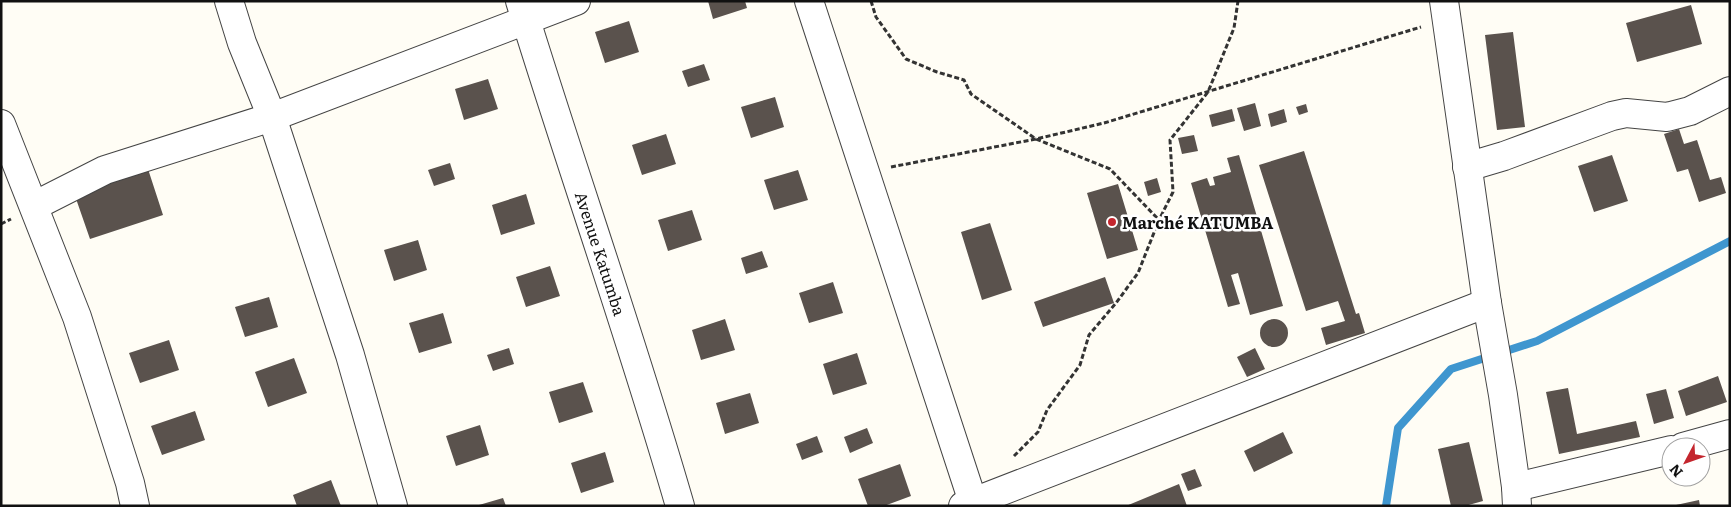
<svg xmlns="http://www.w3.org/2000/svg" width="1731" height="507" viewBox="0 0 1731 507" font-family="Literata,serif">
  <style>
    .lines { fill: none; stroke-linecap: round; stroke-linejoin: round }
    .stream { stroke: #3f96cf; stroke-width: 8 }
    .building { fill: #5a524d }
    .minor-casing { stroke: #444; stroke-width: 30 }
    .path { stroke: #333; stroke-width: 3; stroke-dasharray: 5 2.5; stroke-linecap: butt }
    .minor { stroke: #fff; stroke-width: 28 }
    .poi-dot { fill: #c4262e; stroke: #fff; stroke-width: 2 }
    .labels { text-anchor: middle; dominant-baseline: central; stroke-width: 5; stroke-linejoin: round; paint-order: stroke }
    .poi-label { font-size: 16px; font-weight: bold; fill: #111; stroke: #fff; text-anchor: start }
    .street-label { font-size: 16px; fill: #111; stroke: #fff }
  </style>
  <rect width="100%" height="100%" fill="#fffdf5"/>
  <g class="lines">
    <!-- stream -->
    <path class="stream" d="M1386,506L1398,428L1451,369L1537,341L1730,241"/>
  </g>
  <!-- building -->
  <path class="building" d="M708,1H745L747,8L713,19Z
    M1691,5L1702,44L1637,62L1626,23Z
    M629,21L639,52L605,63L595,32Z
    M1513,32L1525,127L1497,130L1485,35Z
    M704,64L710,80L688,87L682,71Z
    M488,79L498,109L464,120L455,89Z
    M775,97L784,127L751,138L741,107Z
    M1255,103L1261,126L1244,131L1237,108Z
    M1306,104L1308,112L1299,115L1296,107Z
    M1232,109L1235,121L1212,127L1209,115Z
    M1284,109L1287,122L1271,127L1268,114Z
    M1679,129L1684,144L1697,140L1710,180L1721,177L1726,193L1699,202L1688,169L1677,172L1664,134Z
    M666,134L676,164L642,175L632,145Z
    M1194,135L1198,151L1182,154L1178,138Z
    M1304,151L1356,314L1359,313L1365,333L1326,345L1321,328L1345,321L1338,301L1306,311L1259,165Z
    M1239,155L1283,306L1250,315L1238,273L1231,275L1240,304L1228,307L1191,183L1207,178L1210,186L1215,185L1213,177L1231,172L1227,158Z
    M1612,155L1628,201L1594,212L1578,166Z
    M450,163L455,179L434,186L428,170Z
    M148,169L163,215L90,239L74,193Z
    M798,170L808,200L774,210L764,180Z
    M1157,178L1161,192L1148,196L1144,182Z
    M1118,184L1138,250L1107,259L1087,193Z
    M526,194L535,224L501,235L492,205Z
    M692,210L702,240L668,251L658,220Z
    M990,223L1012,290L982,300L961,232Z
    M418,240L427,270L394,281L384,250Z
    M762,251L768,267L746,274L741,258Z
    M550,266L560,296L526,307L516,277Z
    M1105,277L1114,303L1043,327L1034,302Z
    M833,282L843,313L809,323L799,293Z
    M269,297L278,327L245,337L235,307Z
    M443,313L452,343L419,353L409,323Z
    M1260 333a14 14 0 1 1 28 0a14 14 0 1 1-28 0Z
    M725,319L735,350L701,360L692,330Z
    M169,340L179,370L140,383L129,353Z
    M509,348L514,364L493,371L487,355Z
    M1255,348L1265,369L1247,377L1237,357Z
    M857,353L867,384L833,395L823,364Z
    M294,358L307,393L268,407L255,372Z
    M1718,376L1727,402L1686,416L1678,391Z
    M583,382L593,412L559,423L549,392Z
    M1568,388L1577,434L1636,421L1640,437L1559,454L1546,392Z
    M1666,389L1674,418L1654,424L1646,394Z
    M750,393L759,423L725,434L716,403Z
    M195,411L205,440L162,455L151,426Z
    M480,425L489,455L456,466L446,436Z
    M867,428L873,443L850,453L844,437Z
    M1283,432L1293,453L1254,472L1244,451Z
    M817,436L823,452L802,460L796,444Z
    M1469,442L1483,501L1465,506H1451L1438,449Z
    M605,452L614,482L581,493L571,463Z
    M900,464L911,496L884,506H868L858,479Z
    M1195,469L1202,486L1188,491L1181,474Z
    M331,480L341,506H297L293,495Z
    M1179,484L1187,506H1126Z
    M503,498L506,506H479V505Z
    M1699,500L1700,506H1676V505Z"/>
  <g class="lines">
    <!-- minor casing -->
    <g class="minor-casing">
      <g id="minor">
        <path d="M229,1L242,43L272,117L350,355L393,506"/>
        <path id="s1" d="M520,1C572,170 631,336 680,506"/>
        <path d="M809,1L973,502"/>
        <path d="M1444,1L1487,303L1503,395L1516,487L1517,506"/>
        <path d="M1,124L77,317L130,483L135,506"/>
        <path d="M1467,167L1504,156L1612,116L1626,113L1667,117L1690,111L1730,91"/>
        <path d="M34,206L105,170L272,117L576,1"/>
        <path d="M1683,447L1730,434"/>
        <path d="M1516,487L1671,450"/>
        <path d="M963,506L1487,303"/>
      </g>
    </g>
    <!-- path -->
    <path class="path" d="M871,1L876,17L906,59L937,72L964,80L971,94L1036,139L1110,169L1159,220
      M891,167L1036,139L1104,123L1421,27
      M1,224L11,219
      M1014,456L1038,432L1047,410L1080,365L1089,335L1116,303L1138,273L1159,220L1173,192L1170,140L1208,92L1234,28L1238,1"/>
    <!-- minor -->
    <use href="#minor" class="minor"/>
  </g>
  <!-- markers -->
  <circle class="poi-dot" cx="1112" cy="222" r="5"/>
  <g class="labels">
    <!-- poi labels -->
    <g class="poi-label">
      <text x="1122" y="222">Marché KATUMBA</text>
    </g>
    <!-- street labels -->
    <g class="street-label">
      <text stroke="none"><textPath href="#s1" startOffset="265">Avenue Katumba</textPath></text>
    </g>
  </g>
  <!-- border -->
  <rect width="1731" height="507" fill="none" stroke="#111111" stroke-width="5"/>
  <!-- north arrow -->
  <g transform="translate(1686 462) rotate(229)"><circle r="24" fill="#ffffff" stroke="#a0a0a0"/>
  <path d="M0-4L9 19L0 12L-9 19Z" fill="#c4262e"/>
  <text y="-8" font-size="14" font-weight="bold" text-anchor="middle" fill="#111111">N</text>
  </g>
</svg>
